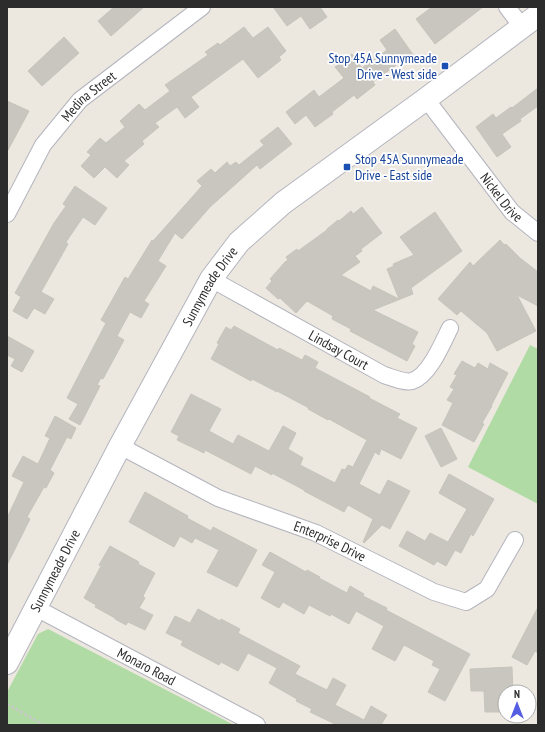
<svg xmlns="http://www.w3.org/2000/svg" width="545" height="732" viewBox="0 0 545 732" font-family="'PT Sans Narrow',sans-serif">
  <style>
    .green { fill: #b0dba4 }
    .building { fill: #c8c6be; stroke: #c7c4ba }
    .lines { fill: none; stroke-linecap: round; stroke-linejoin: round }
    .street-casing { stroke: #b3b4be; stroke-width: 18 }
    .secondary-casing { stroke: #b3b4be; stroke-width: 24 }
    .path { stroke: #c8c8c8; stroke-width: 2.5; stroke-dasharray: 3 2; stroke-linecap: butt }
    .street { stroke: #fff; stroke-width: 16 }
    .secondary { stroke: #fff; stroke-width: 22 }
    .transit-dot { fill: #1a4fb4; stroke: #fff; stroke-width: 1.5 }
    .labels { text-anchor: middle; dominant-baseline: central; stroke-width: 3.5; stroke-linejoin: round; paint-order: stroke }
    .transit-label { font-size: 14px; fill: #164399; stroke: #fff; text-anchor: end }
    .street-label { font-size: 14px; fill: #2c2c2c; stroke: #fff }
  </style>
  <rect width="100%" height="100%" fill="#ece8e0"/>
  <!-- green -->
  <path class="green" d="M530,345L538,349V504L468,467Z
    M48,629L234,725H7V692L38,634Z"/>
  <!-- building -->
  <path class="building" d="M114,7H144L111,36L98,21Z
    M273,7H320L327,17L310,29L301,16L287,26Z
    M432,7H483L435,44L416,19Z
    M244,27L253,38L268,27L286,51L279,57L281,60L258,78L243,59L191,97L199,107L185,118L177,107L155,123L159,127L142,141L144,144L124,161L129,165L117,178L105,167L94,178L81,166L91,155L87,152L100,138L106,143L125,127L120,121L139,104L145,110L170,91L165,85L208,55L205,52L218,43L220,45Z
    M395,29L414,56L401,65L399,63L373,82L375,85L357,99L354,95L332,112L333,114L315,127L306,115L295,124L286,112L314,90L319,97L344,78L335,67L352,54L362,68L387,50L380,40Z
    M64,37L79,53L42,86L28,71Z
    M538,88V106L520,119L521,121L502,134L511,147L497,157L476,127L493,114L496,118L511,107L512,108Z
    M7,101L29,111L7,152Z
    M278,127L292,144L260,169L257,165L210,207L182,239L175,233L158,261L166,266L144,301L149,304L141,318L130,312L117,336L124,340L103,379L101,378L97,385L100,386L80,425L69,419L78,404L67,398L106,323L101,320L125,277L128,279L152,240L153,241L202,186L197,181L211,169L215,173L227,162L230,166L236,162L239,165L264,145L260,141Z
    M75,186L107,208L95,225L83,217L66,242L68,244L41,292L54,299L45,314L34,308L27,319L13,311L21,297L15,293L54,223L66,206L63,204Z
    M362,207L382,233L361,249L362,251L355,256L360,262L341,275L371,291L373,286L399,299L387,269L394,266L393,264L414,255L400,237L435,212L462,251L411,288L413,294L373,310L418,332L412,344L415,346L407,361L350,331L351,329L332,319L333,316L307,301L296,313L280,298L278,299L266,288L272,281L270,279L285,262L288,260L286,257L297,249L298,251L327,230V229L338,220L339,221L351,211L353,214Z
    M500,240L504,245L506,244L520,258L538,272V306L517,295L536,331L497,351L487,333L461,311L457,315L438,299L470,262L473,266Z
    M234,326L278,350L279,348L302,360L305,355L318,362L315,368L370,397L369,398L400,414L397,418L417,428L401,459L381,449L379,455L375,452L359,484L380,495L388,480L410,491L390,529L382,525L364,543L363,542L373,519L348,505L344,512L304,491V490L272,473V475L255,466L251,474L205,450L204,453L177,440L179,436L171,432L191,394L221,409L209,431L233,444L238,435L269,451L283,426L296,433L288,449L303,458L300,465L335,483L342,469L345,470L348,465L353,467L367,440L329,419L328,420L308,409L309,408L277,391V392L252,379L251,381L211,359L219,344L217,343L226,327L231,330Z
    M7,336L34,351L22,372L11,366L15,359L7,355Z
    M462,361L475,368L478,363L488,369L490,363L508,373L491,406H492L482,423L484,424L474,442L442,425L453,403L447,400L454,389L450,387L457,375L454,374Z
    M55,416L76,428L71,439L67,437L50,470L54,473L46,488L44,487L27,517L30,519L7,565V518L24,482L12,476L23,456L38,464L50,438L45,436Z
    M441,428L457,459L441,467L425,436Z
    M449,474L494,499L473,536L471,534L461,553L455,550L446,566L437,561L434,565L399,546L407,531L425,541L430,533L448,542L467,509L439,493Z
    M145,492L170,506L188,516L187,518L211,531L213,527L257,550L237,587L207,572L219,550L195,538L192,543L180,536L174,547L129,522Z
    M110,546L139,562L138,564L155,573L143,596L145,598L139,608L153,615L145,630L128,622L126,625L115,619V618L95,607L96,605L84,598L101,566L99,565Z
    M270,552L306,572L307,570L320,577L319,578L347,593L350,586L364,594L363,596L387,608L386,610L470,654L445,701L428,692L440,669L432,665L434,661L404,645L395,661L372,649L384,626L356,611L349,624L331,614L330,616L309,605L304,614L283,602L279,608L261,598L275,572L262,565Z
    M538,607V653L535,651L527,665L512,657Z
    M198,609L220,621L221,619L240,629L238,633L300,666L295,674L327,690L333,678L346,685L335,705L364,720L371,706L387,715L381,725H337L310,712L312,709L296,701L297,699L269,683L277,668L248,653L238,671L221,662L219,665L181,645L183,641L166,633L175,616L190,623Z
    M512,667L513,692H505V712H485L484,691H471L470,669Z"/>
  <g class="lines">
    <!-- street casing -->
    <g class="street-casing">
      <g id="street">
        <path d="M507,7L522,27"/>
        <path id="s1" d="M426,99L512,212L538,233"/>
        <path id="s2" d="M7,214L43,145L80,100L202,7"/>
        <path id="s3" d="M211,279L384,375C391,377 404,383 412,381C429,376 442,344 450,328"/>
        <path id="s4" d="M120,446L218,498L316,533L434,592L466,602L487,589L515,540"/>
        <path id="s5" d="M36,608L257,725"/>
      </g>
    </g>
    <!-- secondary casing -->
    <g class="secondary-casing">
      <g id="secondary">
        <path id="s6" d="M7,663L120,446L211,279L239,242L283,203L426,99L538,15"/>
      </g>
    </g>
    <!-- path -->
    <path class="path" d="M7,704L44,725"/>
    <!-- street -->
    <use href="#street" class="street"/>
    <!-- secondary -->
    <use href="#secondary" class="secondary"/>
  </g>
  <!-- markers -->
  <g class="transit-dot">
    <rect x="441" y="62" width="8" height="8" rx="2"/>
    <rect x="343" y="163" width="8" height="8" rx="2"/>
  </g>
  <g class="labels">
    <!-- transit labels -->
    <g class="transit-label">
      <text x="437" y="58">Stop 45A Sunnymeade<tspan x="437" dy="16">Drive - West side</tspan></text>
      <text x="355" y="159" text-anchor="start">Stop 45A Sunnymeade<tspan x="355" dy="16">Drive - East side</tspan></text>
    </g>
    <!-- street labels -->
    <g class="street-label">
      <text stroke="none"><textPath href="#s2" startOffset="145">Medina Street</textPath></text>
      <text stroke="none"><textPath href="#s1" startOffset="124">Nickel Drive</textPath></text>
      <text stroke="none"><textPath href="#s6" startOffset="428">Sunnymeade Drive</textPath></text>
      <text stroke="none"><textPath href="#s3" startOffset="146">Lindsay Court</textPath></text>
      <text stroke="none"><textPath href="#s4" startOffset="231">Enterprise Drive</textPath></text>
      <text stroke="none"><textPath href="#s6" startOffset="104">Sunnymeade Drive</textPath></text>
      <text stroke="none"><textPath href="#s5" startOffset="125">Monaro Road</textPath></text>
    </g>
  </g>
  <!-- border -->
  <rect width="545" height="732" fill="none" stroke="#2c2c2c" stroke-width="16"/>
  <!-- north arrow -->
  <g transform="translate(517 704)"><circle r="19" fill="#ffffff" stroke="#ababab"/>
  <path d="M0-3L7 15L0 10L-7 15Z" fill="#555ee3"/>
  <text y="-6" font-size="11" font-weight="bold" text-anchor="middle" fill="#2c2c2c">N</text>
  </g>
</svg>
